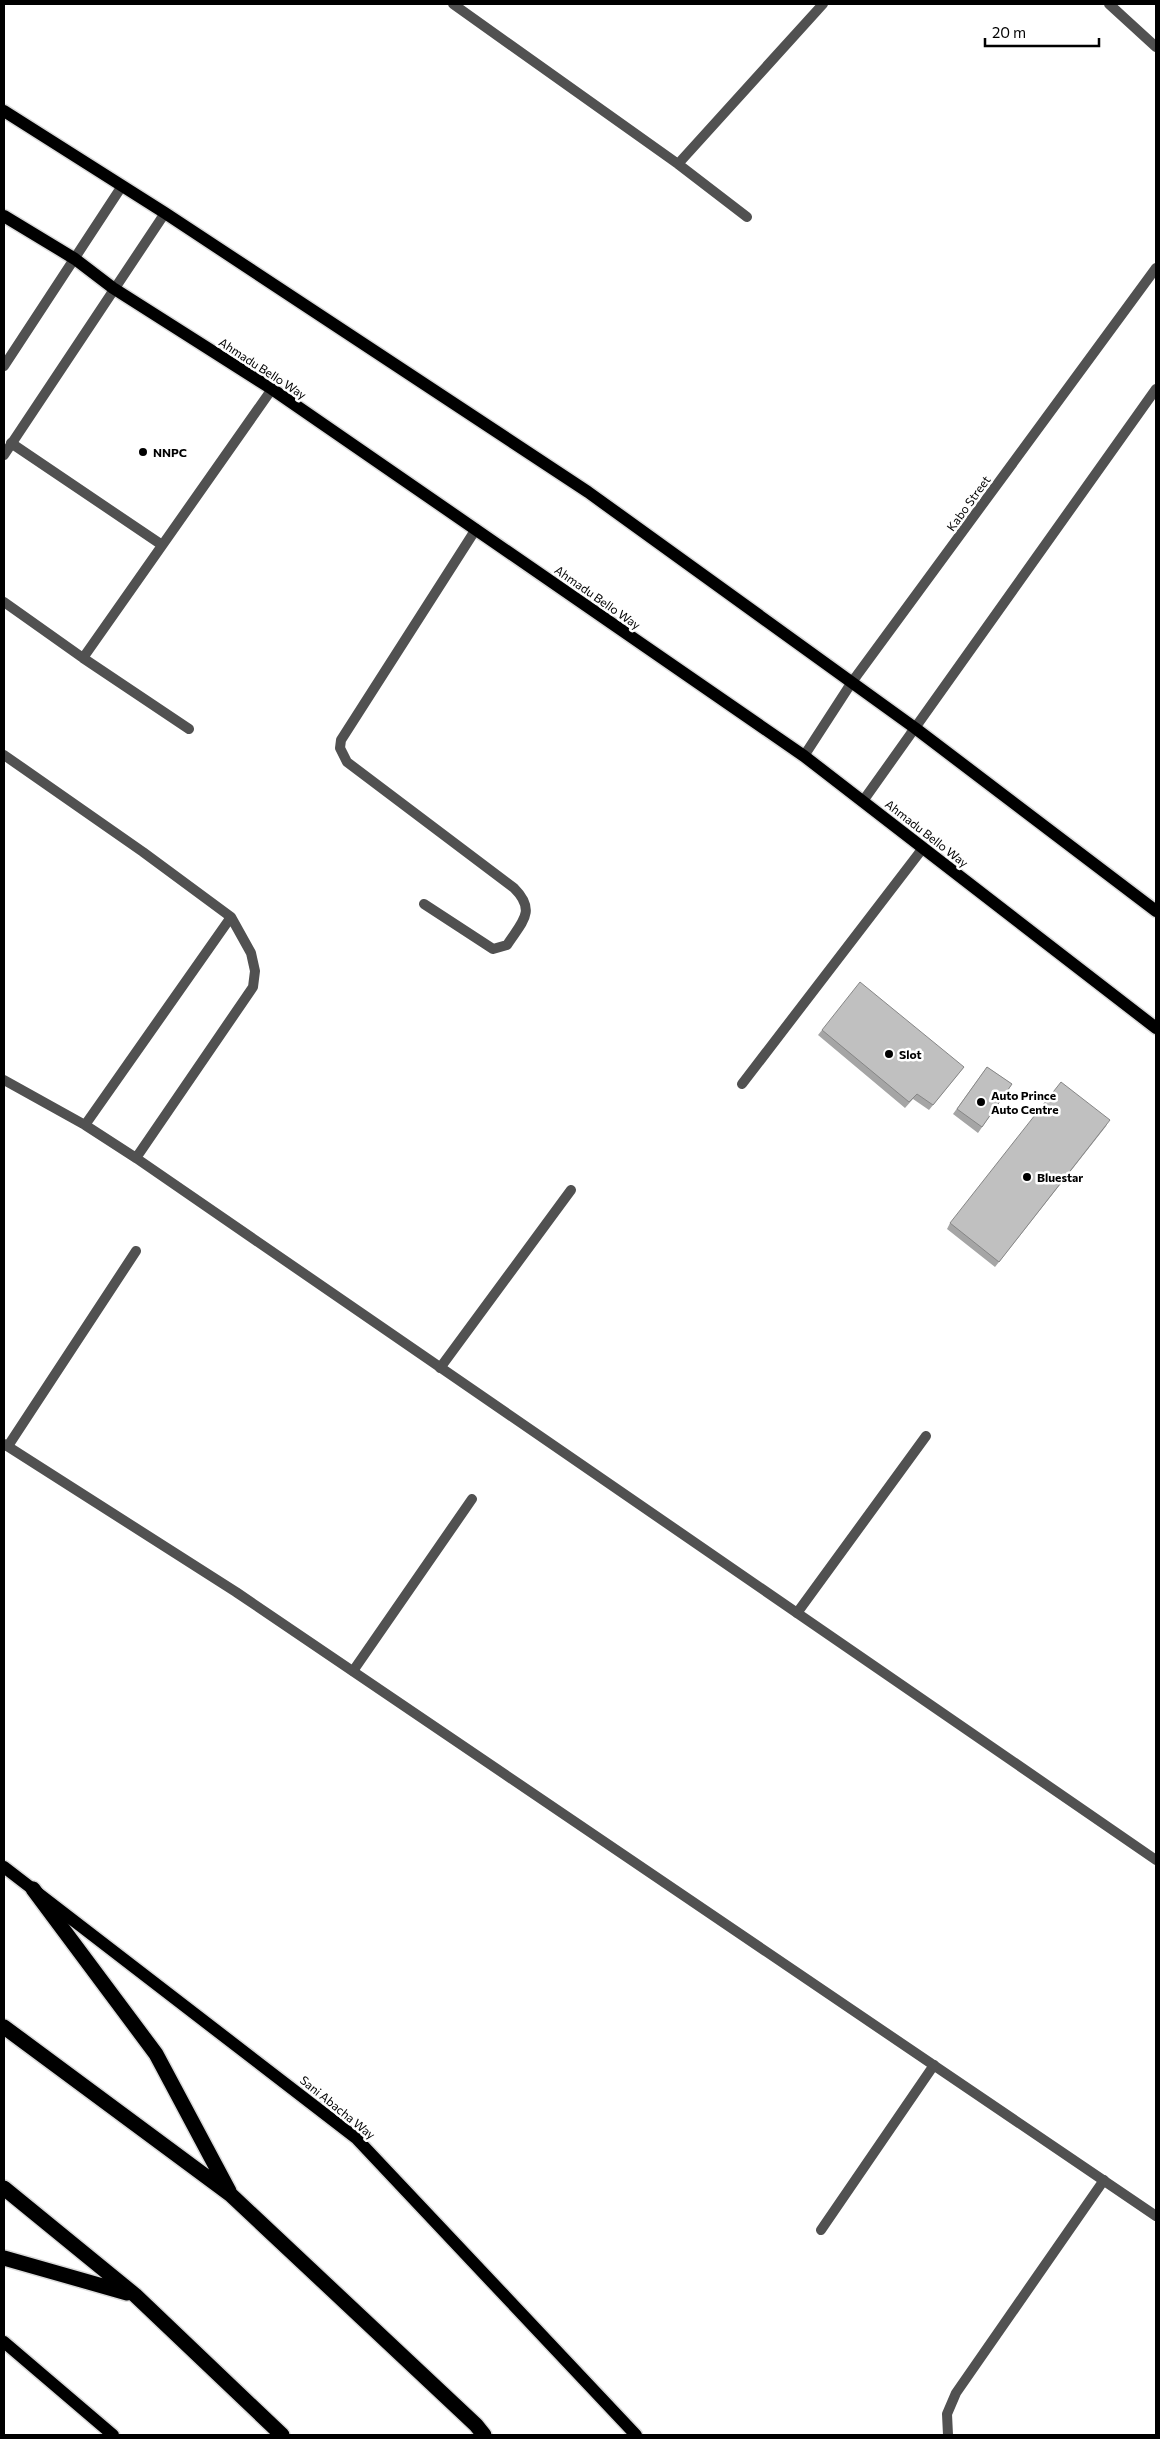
<svg xmlns="http://www.w3.org/2000/svg" width="1160" height="2439" viewBox="0 0 1160 2439" font-family="Commissioner,sans-serif">
  <style>
    .lines { fill: none; stroke-linecap: round; stroke-linejoin: round }
    .primary-casing { stroke: #dbdbdb; stroke-width: 15 }
    .highway-casing { stroke: #dbdbdb; stroke-width: 18 }
    .lane { stroke: #515151; stroke-width: 10 }
    .street { stroke: #515151; stroke-width: 10 }
    .primary { stroke: #000; stroke-width: 12 }
    .highway { stroke: #000; stroke-width: 15 }
    .wall { fill: #a5a5a5 }
    .building { fill: #c0c0c0; stroke: #868686 }
    .poi-dot { fill: #000; stroke: #fff; stroke-width: 2 }
    .labels { text-anchor: middle; dominant-baseline: central; stroke-width: 5; stroke-linejoin: round; paint-order: stroke }
    .street-label { font-size: 12px; fill: #000; stroke: #fff }
    .poi-label { font-size: 12px; font-weight: bold; fill: #000; stroke: #fff; text-anchor: start }
  </style>
  <rect width="100%" height="100%" fill="#fff"/>
  <g class="lines">
    <!-- primary casing -->
    <g class="primary-casing">
      <path id="primary" d="M4,111L165,213L588,492L915,728L1156,911
        M4,216L75,259L113,288L272,389L804,756L1156,1028
        M4,1867L356,2138L636,2435
        M4,2342L113,2435"/>
    </g>
    <!-- highway casing -->
    <g class="highway-casing">
      <path id="highway" d="M33,1889L156,2054L229,2191
        M4,2027L231,2195L476,2425L484,2435
        M4,2188L135,2295L282,2435
        M4,2258L127,2293"/>
    </g>
    <!-- lane -->
    <path class="lane" d="M11,443L162,545
      M4,602L83,658L272,389
      M83,658L189,729
      M424,904L493,949L507,945C522,922 537,911 514,888L347,762L340,748L341,740L476,529
      M742,1084L923,848
      M440,1368L571,1190
      M8,1446L136,1251
      M797,1613L926,1436
      M353,1671L472,1499
      M821,2230L934,2065
      M948,2435L947,2414L956,2393L1104,2180"/>
    <!-- street -->
    <path class="street" d="M453,4L678,164L747,217
      M1109,4L1156,47
      M678,164L823,4
      M4,366L122,186
      M4,455L165,213
      M4,755L143,852L231,917L251,953L255,971L253,987L136,1158
      M804,756L852,682L1156,268
      M863,801L1156,389
      M4,1080L85,1125L136,1158L1156,1860
      M85,1125L231,917
      M4,1444L236,1592L1156,2216"/>
    <!-- primary -->
    <use href="#primary" class="primary"/>
    <!-- highway -->
    <use href="#highway" class="highway"/>
  </g>
  <!-- wall -->
  <path class="wall" d="M822,1030L964,1067L929,1110L913,1099L905,1108L818,1035Z
    M987,1067L1012,1084L978,1133L953,1114Z
    M1107,1125L995,1267L947,1229L950,1223Z"/>
  <!-- building -->
  <path class="building" d="M860,982L964,1067L933,1105L917,1094L909,1102L822,1030Z
    M987,1067L1012,1084L982,1127L957,1109Z
    M1061,1082L1110,1120L999,1262L950,1223Z"/>
  <!-- markers -->
  <g class="poi-dot">
    <circle cx="143" cy="452" r="5"/>
    <circle cx="889" cy="1054" r="5"/>
    <circle cx="981" cy="1102" r="5"/>
    <circle cx="1027" cy="1177" r="5"/>
  </g>
  <g class="labels">
    <!-- street labels -->
    <g class="street-label">
      <text transform="translate(263 368) rotate(33)">Ahmadu Bello Way</text>
      <text transform="translate(968 503) rotate(-54)">Kabo Street</text>
      <text transform="translate(598 597) rotate(35)">Ahmadu Bello Way</text>
      <text transform="translate(927 833) rotate(38)">Ahmadu Bello Way</text>
      <text transform="translate(338 2107) rotate(39)">Sani Abacha Way</text>
    </g>
    <!-- poi labels -->
    <g class="poi-label">
      <text x="153" y="452">NNPC</text>
      <text x="899" y="1054">Slot</text>
      <text x="991" y="1095">Auto Prince<tspan x="991" dy="14">Auto Centre</tspan></text>
      <text x="1037" y="1177">Bluestar</text>
    </g>
  </g>
  <!-- border -->
  <rect width="1160" height="2439" fill="none" stroke="#000000" stroke-width="10"/>
  <!-- scale -->
  <path d="M985 38v8h114v-8" fill="none" stroke="#000000" stroke-width="2.5"/>
  <text x="992" y="38" font-size="15" fill="#000000" stroke="#ffffff" stroke-width="4" paint-order="stroke">20 m</text>
</svg>
